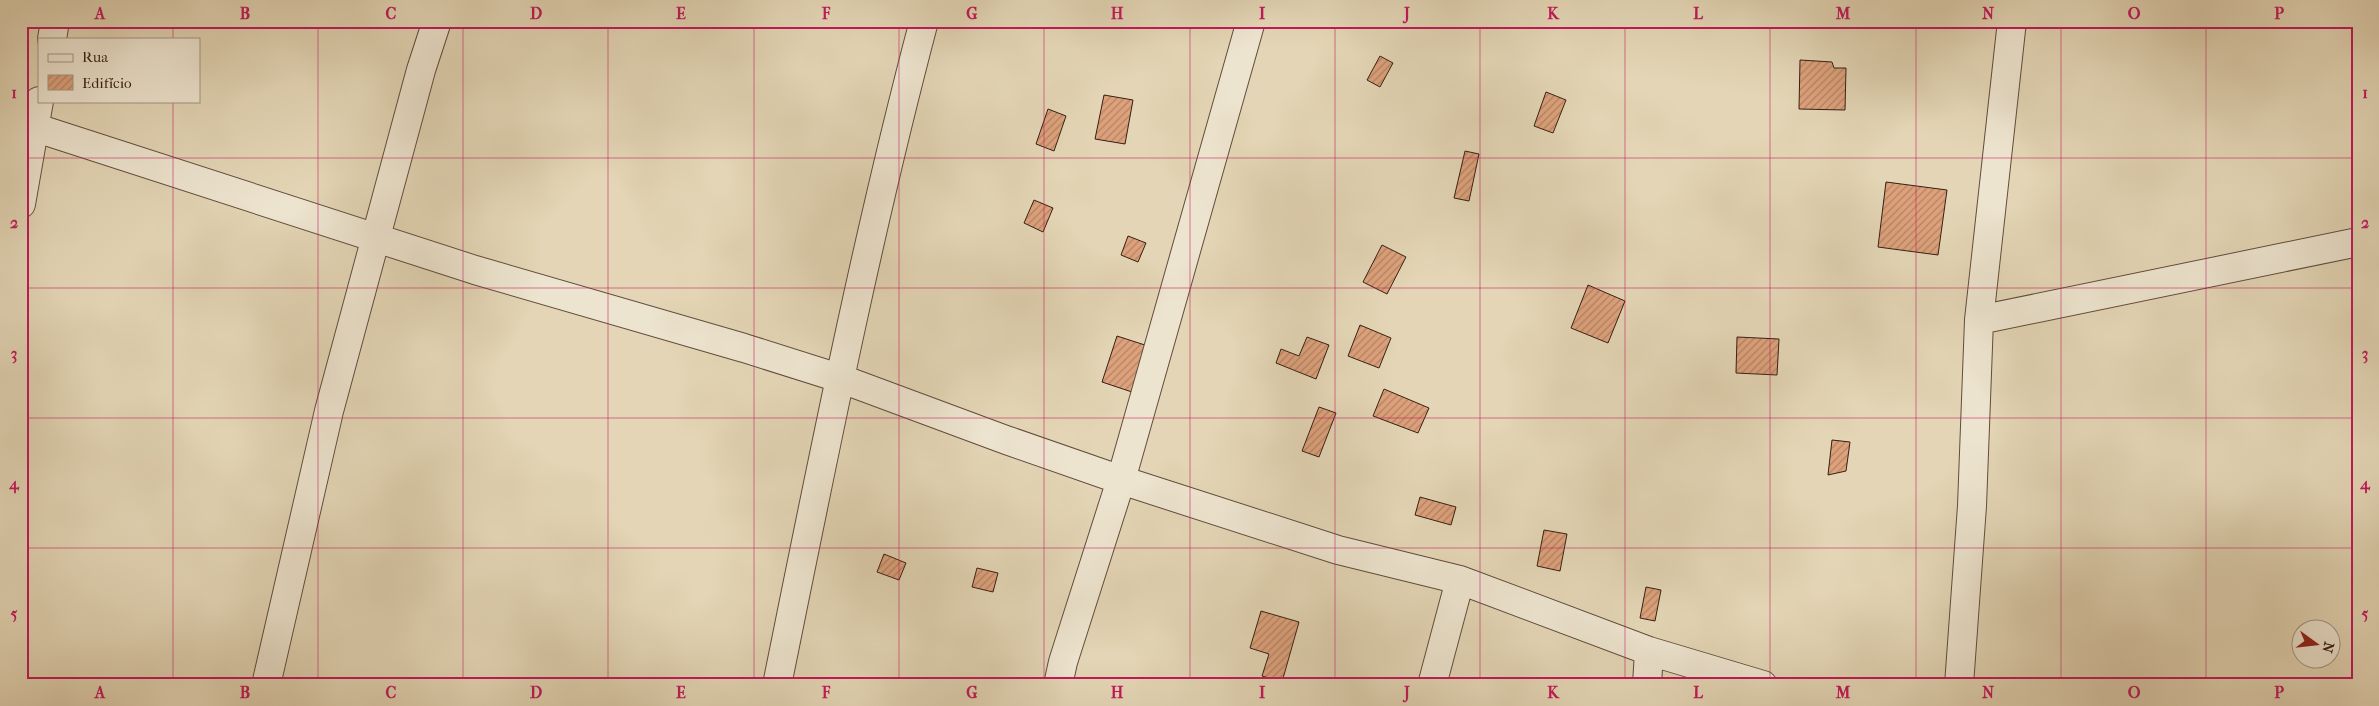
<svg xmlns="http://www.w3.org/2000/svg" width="2379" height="706" viewBox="0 0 2379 706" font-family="'IM FELL French Canon',serif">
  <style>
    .building { fill: url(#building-hatch); stroke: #361f13 }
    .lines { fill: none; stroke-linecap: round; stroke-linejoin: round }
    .street-casing { stroke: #614c3c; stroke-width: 30 }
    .street { stroke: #ede4cf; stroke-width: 28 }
    .grid { fill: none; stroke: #c2185b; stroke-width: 1; stroke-opacity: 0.55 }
    .neatline { fill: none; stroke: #c2185b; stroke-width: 2 }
    .grid-label { font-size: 16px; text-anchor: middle; font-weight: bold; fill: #c2185b }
  </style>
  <defs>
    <pattern id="building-hatch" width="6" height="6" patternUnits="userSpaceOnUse" patternTransform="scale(1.25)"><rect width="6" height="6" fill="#dda27c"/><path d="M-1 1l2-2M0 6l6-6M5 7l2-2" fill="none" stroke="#b48364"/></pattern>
  </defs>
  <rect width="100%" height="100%" fill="#e3d5b5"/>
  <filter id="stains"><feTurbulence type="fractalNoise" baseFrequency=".004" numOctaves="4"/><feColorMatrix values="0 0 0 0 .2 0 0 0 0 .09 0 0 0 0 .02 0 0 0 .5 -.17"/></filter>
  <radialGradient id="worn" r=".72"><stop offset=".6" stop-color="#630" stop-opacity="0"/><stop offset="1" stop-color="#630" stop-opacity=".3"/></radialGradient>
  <!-- building -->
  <path class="building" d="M1380,56L1393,63L1380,87L1367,80Z
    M1800,60L1832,62L1834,68H1846L1845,110L1799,109Z
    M1546,92L1566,100L1553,133L1534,126Z
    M1104,95L1133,100L1125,144L1095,139Z
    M1048,109L1066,116L1054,151L1036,144Z
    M1465,151L1479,154L1469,201L1454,198Z
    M1886,182L1947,190L1938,255L1878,247Z
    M1034,200L1053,208L1043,232L1024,223Z
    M1128,236L1146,243L1138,262L1121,255Z
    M1382,245L1406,257L1387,294L1363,282Z
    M1588,285L1625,301L1608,343L1571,328Z
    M1360,325L1391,338L1379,368L1348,356Z
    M1117,336L1148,346L1132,392L1102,382Z
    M1307,337L1329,345L1316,379L1276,363L1281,349L1299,356Z
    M1737,337L1779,339L1777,375L1736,373Z
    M1384,389L1429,408L1418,433L1373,416Z
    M1319,407L1336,413L1319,457L1302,451Z
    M1832,440L1850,442L1846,471L1828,475Z
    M1420,497L1456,507L1451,525L1415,515Z
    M1544,530L1567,534L1560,571L1537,566Z
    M884,554L906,563L899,580L877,572Z
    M977,568L998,573L993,592L972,587Z
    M1646,587L1661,590L1655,621L1640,618Z
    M1261,611L1299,622L1282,682L1262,676L1269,654L1250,648Z"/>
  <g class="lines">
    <!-- street casing -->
    <g class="street-casing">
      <path id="street" d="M52,39L55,21
        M21,123L475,270L744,348L839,378L1006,440L1121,480L1338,550L1460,580L1649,651L1763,685
        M21,204L39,101
        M1979,320L2358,242
        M266,685L329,411L421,70L437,21
        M777,685C822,463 866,240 924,21
        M1058,685L1063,662L1121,480L1251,21
        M1432,685L1460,580
        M1647,685L1649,651
        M1959,685L1972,506L1979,320L2012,21"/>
    </g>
    <!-- street -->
    <use href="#street" class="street"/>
  </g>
  <!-- grid -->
  <path class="grid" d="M173,21V39M318,21V685M463,21V685M608,21V685M754,21V685M899,21V685M1044,21V685M1190,21V685M1335,21V685M1480,21V685M1625,21V685M1770,21V685M1916,21V685M2061,21V685M2206,21V685M173,101V685M21,158H2358M21,288H2358M21,418H2358M21,548H2358"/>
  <!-- margin -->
  <rect width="2379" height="706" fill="none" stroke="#e3d5b5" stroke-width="55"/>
  <!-- legend -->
  <rect x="38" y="38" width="162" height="65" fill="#ede4cf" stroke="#a49584"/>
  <rect x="48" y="54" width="25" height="8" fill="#ede4cf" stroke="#a49584"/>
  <text x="82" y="62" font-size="15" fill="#361f13">Rua</text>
  <rect x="48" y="75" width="25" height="15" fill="url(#building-hatch)" stroke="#a49584"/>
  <text x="82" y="88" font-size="15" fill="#361f13">Edifício</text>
  <!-- north arrow -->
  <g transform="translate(2316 644) rotate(105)"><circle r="24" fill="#ede4cf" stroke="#a49584"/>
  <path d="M0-4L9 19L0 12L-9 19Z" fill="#8f2418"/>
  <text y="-8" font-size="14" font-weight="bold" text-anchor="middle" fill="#361f13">N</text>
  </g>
  <rect x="28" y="28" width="2324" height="650" class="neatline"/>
  <g class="grid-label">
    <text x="100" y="19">A</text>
    <text x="245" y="19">B</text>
    <text x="391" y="19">C</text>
    <text x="536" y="19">D</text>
    <text x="681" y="19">E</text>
    <text x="826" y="19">F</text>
    <text x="972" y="19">G</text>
    <text x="1117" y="19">H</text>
    <text x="1262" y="19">I</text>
    <text x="1407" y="19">J</text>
    <text x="1553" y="19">K</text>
    <text x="1698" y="19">L</text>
    <text x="1843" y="19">M</text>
    <text x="1988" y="19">N</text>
    <text x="2134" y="19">O</text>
    <text x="2279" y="19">P</text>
    <text x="14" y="98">1</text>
    <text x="2365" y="98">1</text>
    <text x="14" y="228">2</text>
    <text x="2365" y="228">2</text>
    <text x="14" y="359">3</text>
    <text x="2365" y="359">3</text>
    <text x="14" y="489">4</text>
    <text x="2365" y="489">4</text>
    <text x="14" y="619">5</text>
    <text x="2365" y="619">5</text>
    <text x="100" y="698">A</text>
    <text x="245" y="698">B</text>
    <text x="391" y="698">C</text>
    <text x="536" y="698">D</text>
    <text x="681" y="698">E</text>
    <text x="826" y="698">F</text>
    <text x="972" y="698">G</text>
    <text x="1117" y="698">H</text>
    <text x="1262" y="698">I</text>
    <text x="1407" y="698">J</text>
    <text x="1553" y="698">K</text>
    <text x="1698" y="698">L</text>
    <text x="1843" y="698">M</text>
    <text x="1988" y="698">N</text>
    <text x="2134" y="698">O</text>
    <text x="2279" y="698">P</text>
  </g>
  <rect width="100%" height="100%" filter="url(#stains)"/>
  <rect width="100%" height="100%" fill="url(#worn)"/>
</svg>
